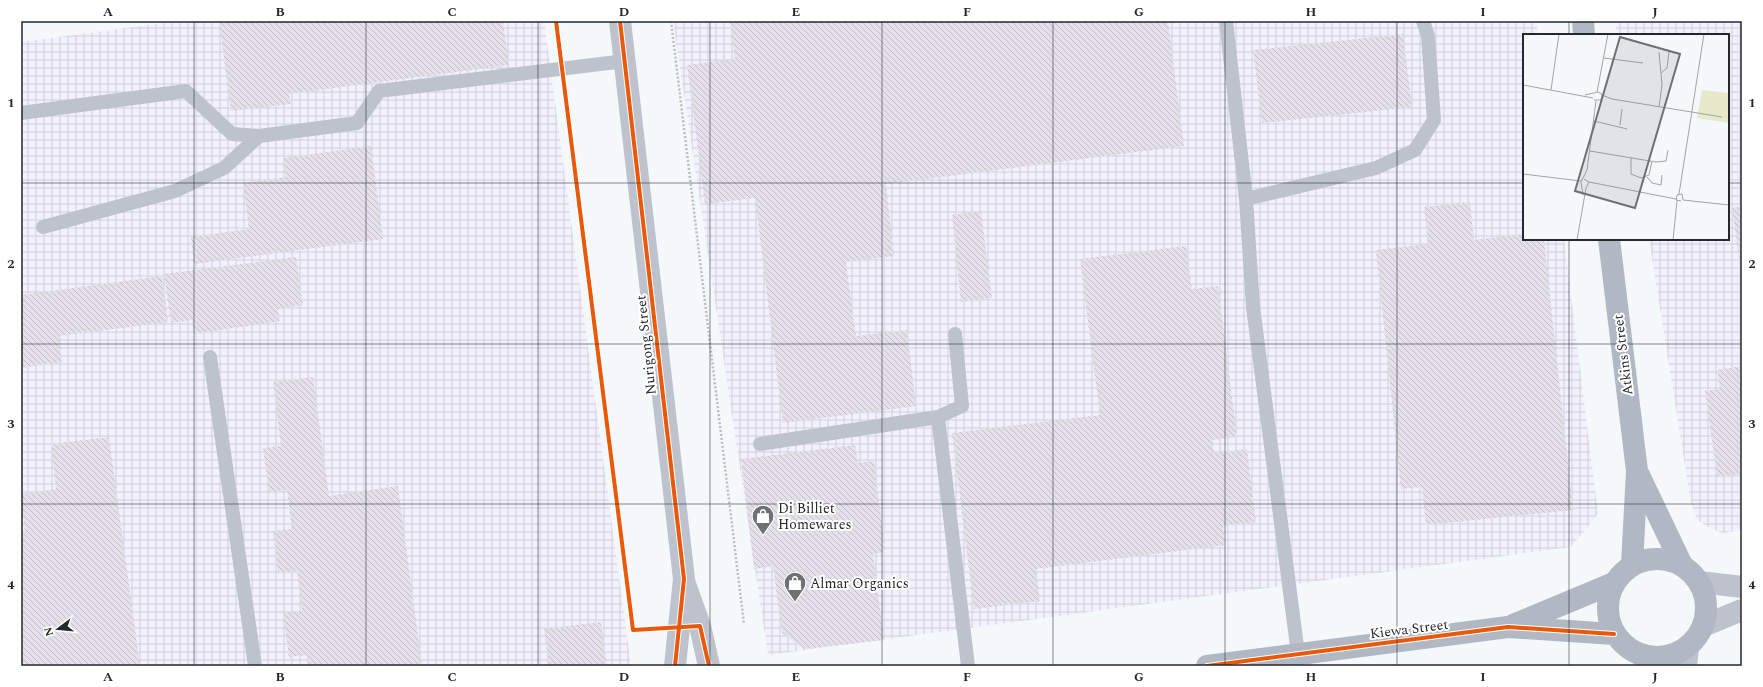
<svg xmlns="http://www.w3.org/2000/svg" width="1763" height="687" viewBox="0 0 1763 687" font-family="Spectral,serif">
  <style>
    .industrial { fill: url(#industrial-grid) }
    .building { fill: url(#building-back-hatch) }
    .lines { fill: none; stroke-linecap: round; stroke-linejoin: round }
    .path { stroke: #b9bcc3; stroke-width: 2.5; stroke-dasharray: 2 2; stroke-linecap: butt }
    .lane { stroke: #bdc2cd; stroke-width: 14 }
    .street { stroke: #bdc2cd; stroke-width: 22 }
    .secondary { stroke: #b1b8c4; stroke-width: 22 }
    .cycleway-casing { stroke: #fff; stroke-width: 6 }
    .cycleway { stroke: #e8590c; stroke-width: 4 }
    .grid { fill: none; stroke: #24282b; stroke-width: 1; stroke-opacity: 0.55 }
    .labels { text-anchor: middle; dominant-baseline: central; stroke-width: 4; stroke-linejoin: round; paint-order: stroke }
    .street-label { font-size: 14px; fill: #24282b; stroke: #fff }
    .poi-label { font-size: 14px; fill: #24282b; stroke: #fff; text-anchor: start }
    .inset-road { fill: none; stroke: #a1a5a7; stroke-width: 1 }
    .view { fill: #6d7173; fill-opacity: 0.15; stroke: #6d7173; stroke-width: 2 }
    .inset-edge { fill: none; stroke: #24282b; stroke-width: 2 }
    .neatline { fill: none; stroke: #24282b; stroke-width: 1.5 }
    .grid-label { font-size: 13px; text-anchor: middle; font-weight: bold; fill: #24282b }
  </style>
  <defs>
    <pattern id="industrial-grid" width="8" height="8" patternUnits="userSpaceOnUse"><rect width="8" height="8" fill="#f2f0fd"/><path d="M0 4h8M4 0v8" fill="none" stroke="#cfced9"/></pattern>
    <pattern id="building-back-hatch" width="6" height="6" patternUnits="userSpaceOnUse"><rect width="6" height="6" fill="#e4e0ea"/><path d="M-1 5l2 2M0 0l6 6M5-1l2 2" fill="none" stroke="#c3c0c9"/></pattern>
  </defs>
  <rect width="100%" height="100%" fill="#f5f8fa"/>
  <!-- industrial -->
  <path class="industrial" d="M179,21H544L631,666H21V42Z
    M673,21H1536L1538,35H1524V239H1564L1598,514L1571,547L768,655Z
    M1615,21H1742V530L1722,533L1708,527L1697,520L1691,503L1649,239H1728V35H1617Z"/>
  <!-- building -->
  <path class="building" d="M219,21H503L509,65L289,94L291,104L231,111Z
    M730,21H1168L1184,146L886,184L894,256L846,262L856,336L907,330L916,406L783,423L755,198L705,204L687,65L735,59Z
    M1403,34L1412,107L1262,123L1253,50Z
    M371,146L383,239L194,264L191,237L249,229L243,183L286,177L284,158Z
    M1470,202L1474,240L1524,234V239H1544L1573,510L1426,525L1422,487L1401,489L1376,250L1428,244L1424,207Z
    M1742,206V272H1741L1732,208Z
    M981,211L992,298L961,302L952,215Z
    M1186,246L1192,289L1218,286L1237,437L1212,440L1214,453L1247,449L1256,522L1223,526L1225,545L1036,569L1040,601L974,609L952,433L1100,415L1080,259Z
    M296,257L303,305L278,309L280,321L194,334L192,320L171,323L164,274Z
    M162,276L168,322L59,336L62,362L21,368V295Z
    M1742,366V474L1717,477L1705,391L1720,389L1717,370Z
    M313,377L329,496L398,486L422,666H309L307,655L289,657L283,613L302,611L297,571L278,573L273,531L292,529L287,490L269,492L263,448L281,446L273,382Z
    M109,437L140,666H21V534L25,533L21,494L56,489L51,444Z
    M855,445L858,463L874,461L885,552L873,554L884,640L805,649L782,633L773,566L754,569L741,459Z
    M601,622L607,666H549L544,629Z"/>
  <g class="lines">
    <!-- path -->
    <path class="path" d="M671,21L744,624"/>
    <!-- lane -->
    <path class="lane" d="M1226,21L1246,199L1253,307L1298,654
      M21,113L186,91L232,134L259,136
      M1246,199L1376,168L1415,150L1434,120L1428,36L1423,21
      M43,227L175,191L224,168L259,136L357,123L379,91L625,61
      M955,334L962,406L938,417L968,666
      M210,357L255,666
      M760,444L938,417"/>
    <!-- street -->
    <path class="street" d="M620,21L684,579L675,666
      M1699,582L1742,587
      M685,584L700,626L709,666
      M1703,626L1742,610
      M1644,656L1647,666
      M1686,666L1688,647"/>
    <!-- secondary -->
    <path class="secondary" d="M1583,21L1584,35
      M1609,239L1637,471L1632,564
      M1638,473L1682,565
      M1608 608a49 49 0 1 1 98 0a49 49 0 1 1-98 0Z
      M1513,625L1614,583
      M1207,666L1508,627L1614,634"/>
    <!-- cycleway casing -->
    <g class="cycleway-casing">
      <path id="cycleway" d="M556,21L633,630L700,626L709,666
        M620,21L684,579L675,666
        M1207,666L1508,627L1614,634"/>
    </g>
    <!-- cycleway -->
    <use href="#cycleway" class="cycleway"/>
  </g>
  <!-- grid -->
  <path class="grid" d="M194,21V666M366,21V666M538,21V666M710,21V666M882,21V666M1053,21V666M1225,21V666M1397,21V666M1569,21V35M21,183H1524M1728,183H1742M1569,239V666M21,344H1742M21,504H1742"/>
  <!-- icons -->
  <defs>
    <g id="shop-pin" transform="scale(1.15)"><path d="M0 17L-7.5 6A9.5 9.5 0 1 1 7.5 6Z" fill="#6d7173" stroke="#fff"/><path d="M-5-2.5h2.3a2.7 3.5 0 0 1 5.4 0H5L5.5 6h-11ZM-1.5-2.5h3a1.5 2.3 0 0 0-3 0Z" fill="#fff"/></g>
  </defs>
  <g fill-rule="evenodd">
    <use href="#shop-pin" x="763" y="516"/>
    <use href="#shop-pin" x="795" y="583"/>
  </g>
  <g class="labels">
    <!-- street labels -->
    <g class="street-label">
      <text transform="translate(646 345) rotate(-96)">Nurigong Street</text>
      <text transform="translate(1623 355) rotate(-97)">Atkins Street</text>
      <text transform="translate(1409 629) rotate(-7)">Kiewa Street</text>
    </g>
    <!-- poi labels -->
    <g class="poi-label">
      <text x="778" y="508">Di Billiet<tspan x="778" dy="16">Homewares</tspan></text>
      <text x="810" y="583">Almar Organics</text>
    </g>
  </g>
  <!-- overview -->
  <g transform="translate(1523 34)">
    <rect width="206" height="206" fill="#f5f8fa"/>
    <path d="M179,56L205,59L206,89L174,84Z" fill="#e6eacb"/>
    <path class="inset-road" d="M81,24L120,29M138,39L144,34L146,18M0,51L70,64M28,56L36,0M74,58L85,0M62,61L75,58L79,60L78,66H71M79,61L89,65L199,83M136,73L139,51L136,18M71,87L104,95M97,91L99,75M67,117L133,128L143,127L145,116M108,124V140L118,144L126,141L129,127M0,140L58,147M124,143L129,149L138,151L139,141M61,145L66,148L63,154M66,148L153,165M156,160L181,0M60,161L58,148L64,136L73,67M160,166L206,171M158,167L153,166L154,161L159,160L160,166M54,206L63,154M150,206L154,167"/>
    <path class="view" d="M97,3L157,20L112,174L52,157Z"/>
    <rect width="206" height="206" class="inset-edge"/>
  </g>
  <!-- border -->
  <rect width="1763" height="687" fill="none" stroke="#ffffff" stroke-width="44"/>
  <!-- north arrow -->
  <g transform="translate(58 629) rotate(254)" stroke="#ffffff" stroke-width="3" paint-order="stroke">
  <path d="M0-3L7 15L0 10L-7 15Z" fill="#24282b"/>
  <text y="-6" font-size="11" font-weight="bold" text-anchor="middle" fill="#24282b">N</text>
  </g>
  <rect x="22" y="22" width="1719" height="643" class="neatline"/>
  <g class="grid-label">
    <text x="108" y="16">A</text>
    <text x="280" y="16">B</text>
    <text x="452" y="16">C</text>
    <text x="624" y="16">D</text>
    <text x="796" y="16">E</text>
    <text x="967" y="16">F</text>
    <text x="1139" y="16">G</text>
    <text x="1311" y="16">H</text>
    <text x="1483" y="16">I</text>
    <text x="1655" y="16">J</text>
    <text x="11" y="107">1</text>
    <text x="1752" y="107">1</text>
    <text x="11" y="268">2</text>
    <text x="1752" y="268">2</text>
    <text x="11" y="428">3</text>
    <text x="1752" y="428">3</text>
    <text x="11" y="589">4</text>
    <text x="1752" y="589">4</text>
    <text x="108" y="681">A</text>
    <text x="280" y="681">B</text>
    <text x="452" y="681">C</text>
    <text x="624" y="681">D</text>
    <text x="796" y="681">E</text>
    <text x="967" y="681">F</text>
    <text x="1139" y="681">G</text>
    <text x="1311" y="681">H</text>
    <text x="1483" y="681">I</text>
    <text x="1655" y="681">J</text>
  </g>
</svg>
